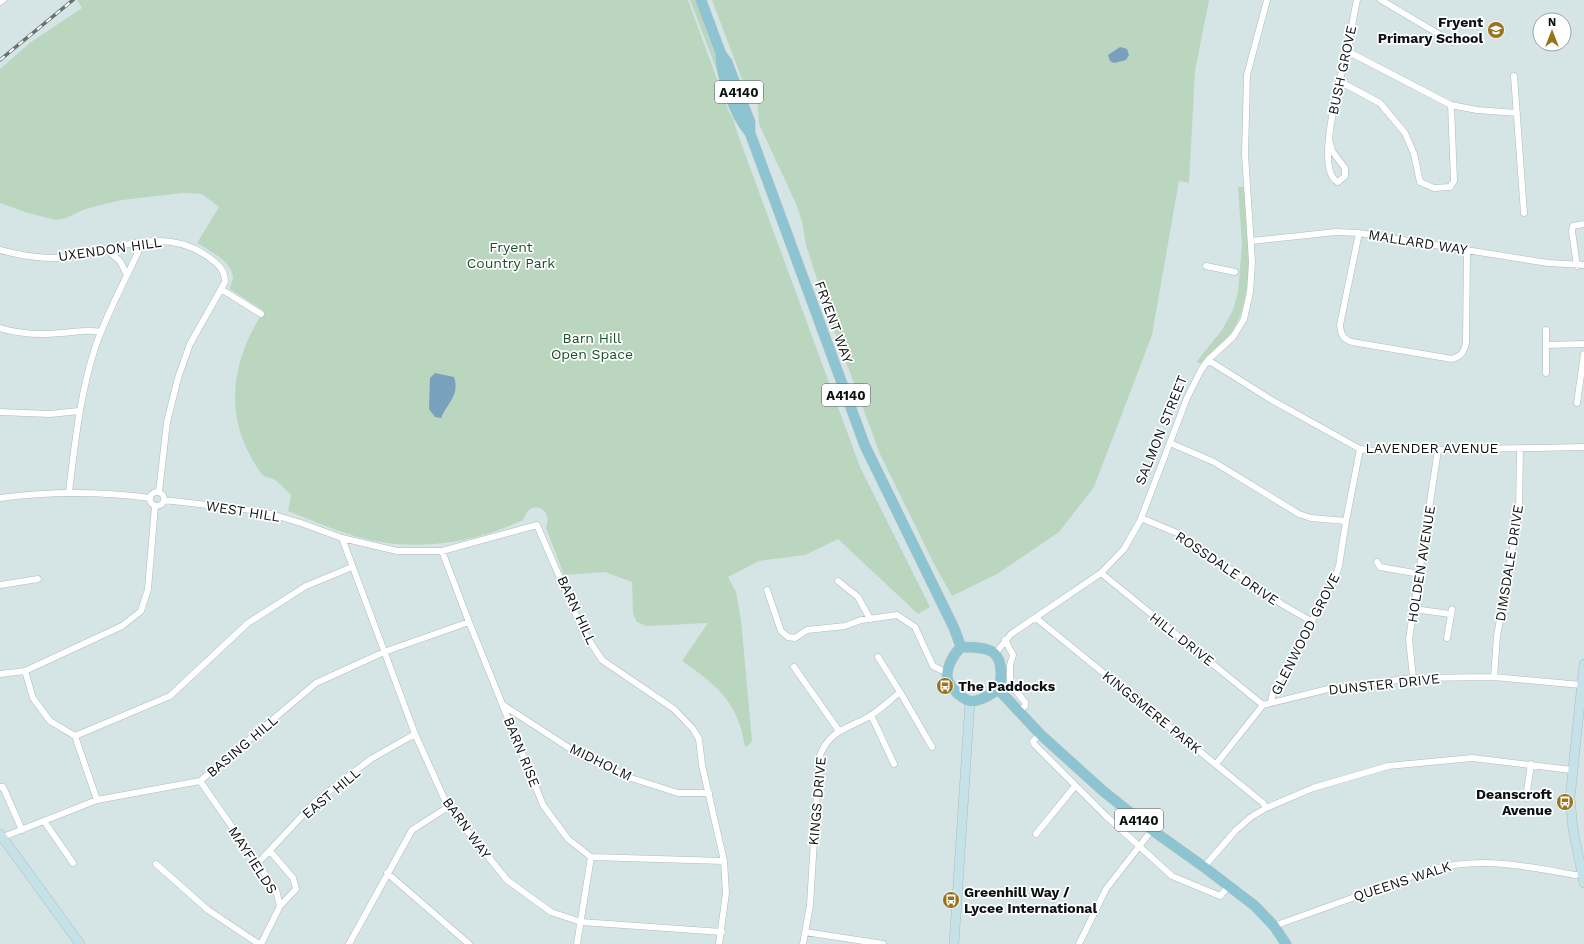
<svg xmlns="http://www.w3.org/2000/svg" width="1584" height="944" viewBox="0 0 1584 944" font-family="'Work Sans',sans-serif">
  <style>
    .green { fill: #bbd6bf }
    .water { fill: #79a0bc }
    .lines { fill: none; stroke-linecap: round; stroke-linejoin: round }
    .street-casing { stroke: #adbcbc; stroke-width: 7 }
    .secondary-casing { stroke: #adbcbc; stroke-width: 10 }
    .primary-casing { stroke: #c0c1c1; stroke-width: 11 }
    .street { stroke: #fff; stroke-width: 6 }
    .secondary { stroke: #c5e2e8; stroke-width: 9 }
    .primary { stroke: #8cc4d2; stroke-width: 10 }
    .rail-casing { stroke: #677171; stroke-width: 3.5 }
    .rail { stroke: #fff; stroke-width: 2; stroke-dasharray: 6; stroke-linecap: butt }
    .labels { text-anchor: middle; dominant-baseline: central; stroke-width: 3.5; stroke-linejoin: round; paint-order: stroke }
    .shield { fill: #fff; stroke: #555959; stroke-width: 1 }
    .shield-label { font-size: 13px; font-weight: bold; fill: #0c1212 }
    .poi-label { font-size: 14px; font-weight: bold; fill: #0c1212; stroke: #fff; text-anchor: end }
    .street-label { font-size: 14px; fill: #0c1212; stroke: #fff }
    .park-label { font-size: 14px; fill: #185028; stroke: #fff }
  </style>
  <rect width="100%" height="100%" fill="#d5e5e5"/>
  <!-- green -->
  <path class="green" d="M77,0H688L729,112L733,118L737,132L860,467L930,607L918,614L838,539L805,555L759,561L728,577L736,592L741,620L752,740L749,745L745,747C738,702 718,686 682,661L708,623L646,626L637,622L633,614L632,582L605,572L564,575L546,528C549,519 548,512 540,508C529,506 527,512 523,520C469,545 408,553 351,535C329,528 309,519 288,511L291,495C286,490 281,485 275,480C272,478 267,478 264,476C258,471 252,459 249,453C224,406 235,353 264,311L230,289C230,285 233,281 233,277C232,262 209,250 197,243L219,207L202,194L183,193L122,200L85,209L66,218L56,220L28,213L0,203V69L31,42L82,8Z
    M690,0H696L722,75L719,76Z
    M712,0H1209L1195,71L1189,183L1179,181L1152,335L1094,487L1059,532L997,574L952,596L934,564L880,454L829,316L806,245L802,222L797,206L759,124L757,93L743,82Z
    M1238,187H1244C1252,221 1253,294 1236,325C1228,341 1212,349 1201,363H1198L1197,361L1222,330L1233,310L1238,292L1242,245Z"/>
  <!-- water -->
  <path class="water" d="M1120,47L1127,49L1129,55L1126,60L1114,63L1110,61L1108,55Z
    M435,373L454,377C460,395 448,402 441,418L435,417L429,409L430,378Z"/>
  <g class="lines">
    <!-- street casing -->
    <g class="street-casing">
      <path id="street" d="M1381,0L1452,42
        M0,2L3,0
        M1347,51L1451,105L1477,110L1517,113
        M1514,76L1524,213
        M1339,81L1380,103L1405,133L1414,154L1420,182L1434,188L1450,187L1454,181L1451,105
        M1329,139L1332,151L1345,168V176L1338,182C1313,171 1342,73 1347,52C1351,35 1353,17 1357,0
        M1359,233L1340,325C1341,335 1343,339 1352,342L1452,359C1462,356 1464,352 1466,342L1467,251
        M1251,241L1336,232L1359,233L1548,263L1584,265
        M106,249L120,261L127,275
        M0,250C22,256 44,260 66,257C114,251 162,225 207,256C217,263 225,269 225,282L190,344L178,378L167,422L159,492
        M1206,266L1235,272
        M1577,266L1572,231L1573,226L1584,224
        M221,289L261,314
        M0,328C20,334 41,335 61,333C75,332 88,329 101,332
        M1546,330V373
        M1547,345L1584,344
        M1208,360L1270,399L1360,449L1374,451L1584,447
        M1577,403L1584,354
        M0,412L50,414L79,411
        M1170,443L1214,462L1299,514L1311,518L1346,521
        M150 499a7 7 0 1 1 14 0a7 7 0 1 1-14 0Z
        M69,492C75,443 80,394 95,348C107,312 125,281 140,248V242
        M0,498C52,491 98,491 150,498
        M164,500L261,511L301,523L342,538L397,551H442L537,525L583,631L602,660L674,709L693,729L699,739L702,765L724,861L726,893L719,944
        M1141,518L1177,533L1283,605L1311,621
        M342,538L415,734L448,807L507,880L551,912L581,922L722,932
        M442,551L469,622L543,805L568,839L591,857
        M1377,562L1380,567L1420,574
        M1101,573L1263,705
        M838,581L858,597L870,619
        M0,585L38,579
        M767,590L781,631L788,637L795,638L807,630L845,626L861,620L897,615L915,627L933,666L947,673
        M1414,609L1450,614
        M1036,618L1263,803L1266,808
        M1447,638L1452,609
        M1005,640L1013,655L1010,665V684L1025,702V706L1019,711
        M995,654L1011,634L1101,573L1124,549L1140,521L1187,398L1201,370L1208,360L1233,337L1244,319L1250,292L1252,262L1245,154L1247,75L1267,0
        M794,667L839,731
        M25,671L33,698L50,721L75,736L97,800
        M0,674L25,671L122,626L141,611L148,589L155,506
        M1494,677L1497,636L1519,513L1520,448
        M1413,678L1409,639L1438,450
        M900,692L932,747
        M1271,702L1273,692L1334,581L1339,566L1346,521L1360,449
        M503,705L586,759L631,778L678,793H709
        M871,715L894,764
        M1040,734L1033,741L1034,744L1106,816L1172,876L1220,896L1229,886
        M75,736L170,696L248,623L306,586L352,567
        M1216,764L1263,705L1328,689L1413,678L1494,677L1581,685
        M200,781L276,890L280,906L261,944
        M0,787H3L22,830
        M1526,798L1531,764
        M44,821L73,863
        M1036,834L1075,786
        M3,837L97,800L200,781L316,683L384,652L469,622
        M270,851L293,878L296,889L280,906
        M591,857L724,861
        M156,864L208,910L259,944
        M257,864L315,802L371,759L415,734
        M1204,867L1236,830L1251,817L1266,808L1313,788L1388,766L1472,758L1572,770
        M387,873L469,944
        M1274,926L1430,870C1481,856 1525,866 1575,875L1582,874
        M805,932L883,944
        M349,944L412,830L448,807
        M577,944L591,857
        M803,944L810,905L819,758C828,730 848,729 870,716C881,709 890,700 900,692L878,657
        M1079,944L1106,889L1152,830"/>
    </g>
    <!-- secondary casing -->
    <g class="secondary-casing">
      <path id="secondary" d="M1584,664L1570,798L1573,829L1584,883
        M0,834L80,944
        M954,944L970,701"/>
    </g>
    <!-- primary casing -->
    <g class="primary-casing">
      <path id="primary" d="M701,0L721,54L727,62L750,122V133L865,446L954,628L961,647
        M721,54C720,76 736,117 750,133
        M961,647C970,647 987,647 994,653C1003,661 1004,687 993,693C988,696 977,702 970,701C965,700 961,696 957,693C955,690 951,687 949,683C943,672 953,655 961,647Z
        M998,689L1040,734L1103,791L1152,830L1204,867L1255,906L1274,926L1286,944"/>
    </g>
    <!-- street -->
    <use href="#street" class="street"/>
    <!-- secondary -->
    <use href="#secondary" class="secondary"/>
    <!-- primary -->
    <use href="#primary" class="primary"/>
    <!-- rail casing -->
    <g class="rail-casing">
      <path id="rail" d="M0,60L73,0"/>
    </g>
    <!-- rail -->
    <use href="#rail" class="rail"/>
  </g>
  <!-- icons -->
  <defs>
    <g id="school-disc" transform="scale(0.9)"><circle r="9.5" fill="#99721d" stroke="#fff"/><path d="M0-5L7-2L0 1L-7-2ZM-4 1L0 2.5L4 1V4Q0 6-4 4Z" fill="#fff"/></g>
    <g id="bus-disc" transform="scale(0.9)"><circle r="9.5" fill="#99721d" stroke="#fff"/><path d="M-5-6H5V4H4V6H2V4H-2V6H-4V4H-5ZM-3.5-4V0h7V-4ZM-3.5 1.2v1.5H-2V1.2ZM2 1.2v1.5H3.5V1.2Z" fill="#fff"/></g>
  </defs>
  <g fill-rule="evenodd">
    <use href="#school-disc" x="1496" y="30"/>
    <use href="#bus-disc" x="945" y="686"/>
    <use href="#bus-disc" x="1565" y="802"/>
    <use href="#bus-disc" x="951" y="900"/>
  </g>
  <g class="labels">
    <!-- shield labels -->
    <g class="shield">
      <rect x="715" y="81" width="48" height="22" rx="3"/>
      <rect x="822" y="384" width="48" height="22" rx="3"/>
      <rect x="1115" y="809" width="48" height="22" rx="3"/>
    </g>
    <g class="shield-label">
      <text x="739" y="92">A4140</text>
      <text x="846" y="395">A4140</text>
      <text x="1139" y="820">A4140</text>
    </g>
    <!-- poi labels -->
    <g class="poi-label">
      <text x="1483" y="22">Fryent<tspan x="1483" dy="16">Primary School</tspan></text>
      <text x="958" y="686" text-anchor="start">The Paddocks</text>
      <text x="1552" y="794">Deanscroft<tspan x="1552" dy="16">Avenue</tspan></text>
      <text x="964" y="892" text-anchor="start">Greenhill Way /<tspan x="964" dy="16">Lycee International</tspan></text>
    </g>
    <!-- street labels -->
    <g class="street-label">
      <text transform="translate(1342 70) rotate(-78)">BUSH GROVE</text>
      <text transform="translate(1418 242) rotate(9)">MALLARD WAY</text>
      <text transform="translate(110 249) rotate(-8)">UXENDON HILL</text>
      <text transform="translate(834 322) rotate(70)">FRYENT WAY</text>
      <text transform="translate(1161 430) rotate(-68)">SALMON STREET</text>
      <text x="1432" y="448">LAVENDER AVENUE</text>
      <text transform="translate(243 511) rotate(9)">WEST HILL</text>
      <text transform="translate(1509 563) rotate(-81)">DIMSDALE DRIVE</text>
      <text transform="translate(1421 564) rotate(-81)">HOLDEN AVENUE</text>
      <text transform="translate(1227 568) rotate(34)">ROSSDALE DRIVE</text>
      <text transform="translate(577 610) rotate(65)">BARN HILL</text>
      <text transform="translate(1305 634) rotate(-63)">GLENWOOD GROVE</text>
      <text transform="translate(1182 639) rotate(38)">HILL DRIVE</text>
      <text transform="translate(1384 684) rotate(-6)">DUNSTER DRIVE</text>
      <text transform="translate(1152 712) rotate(39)">KINGSMERE PARK</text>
      <text transform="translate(242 746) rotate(-40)">BASING HILL</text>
      <text transform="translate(522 752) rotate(68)">BARN RISE</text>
      <text transform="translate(601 762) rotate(26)">MIDHOLM</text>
      <text transform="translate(331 793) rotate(-40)">EAST HILL</text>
      <text transform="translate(817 801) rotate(-85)">KINGS DRIVE</text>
      <text transform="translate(467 828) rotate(54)">BARN WAY</text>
      <text transform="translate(253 860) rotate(57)">MAYFIELDS</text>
      <text transform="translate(1402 881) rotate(-18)">QUEENS WALK</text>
    </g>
    <!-- park labels -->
    <g class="park-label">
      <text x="511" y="247">Fryent<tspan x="511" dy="16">Country Park</tspan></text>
      <text x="592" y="338">Barn Hill<tspan x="592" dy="16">Open Space</tspan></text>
    </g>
  </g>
  <!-- north arrow -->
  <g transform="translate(1552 32)"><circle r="19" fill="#ffffff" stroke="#9ea0a0"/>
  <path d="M0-3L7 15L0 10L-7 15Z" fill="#99721d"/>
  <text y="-6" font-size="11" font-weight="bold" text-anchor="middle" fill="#0c1212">N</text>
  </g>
</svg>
